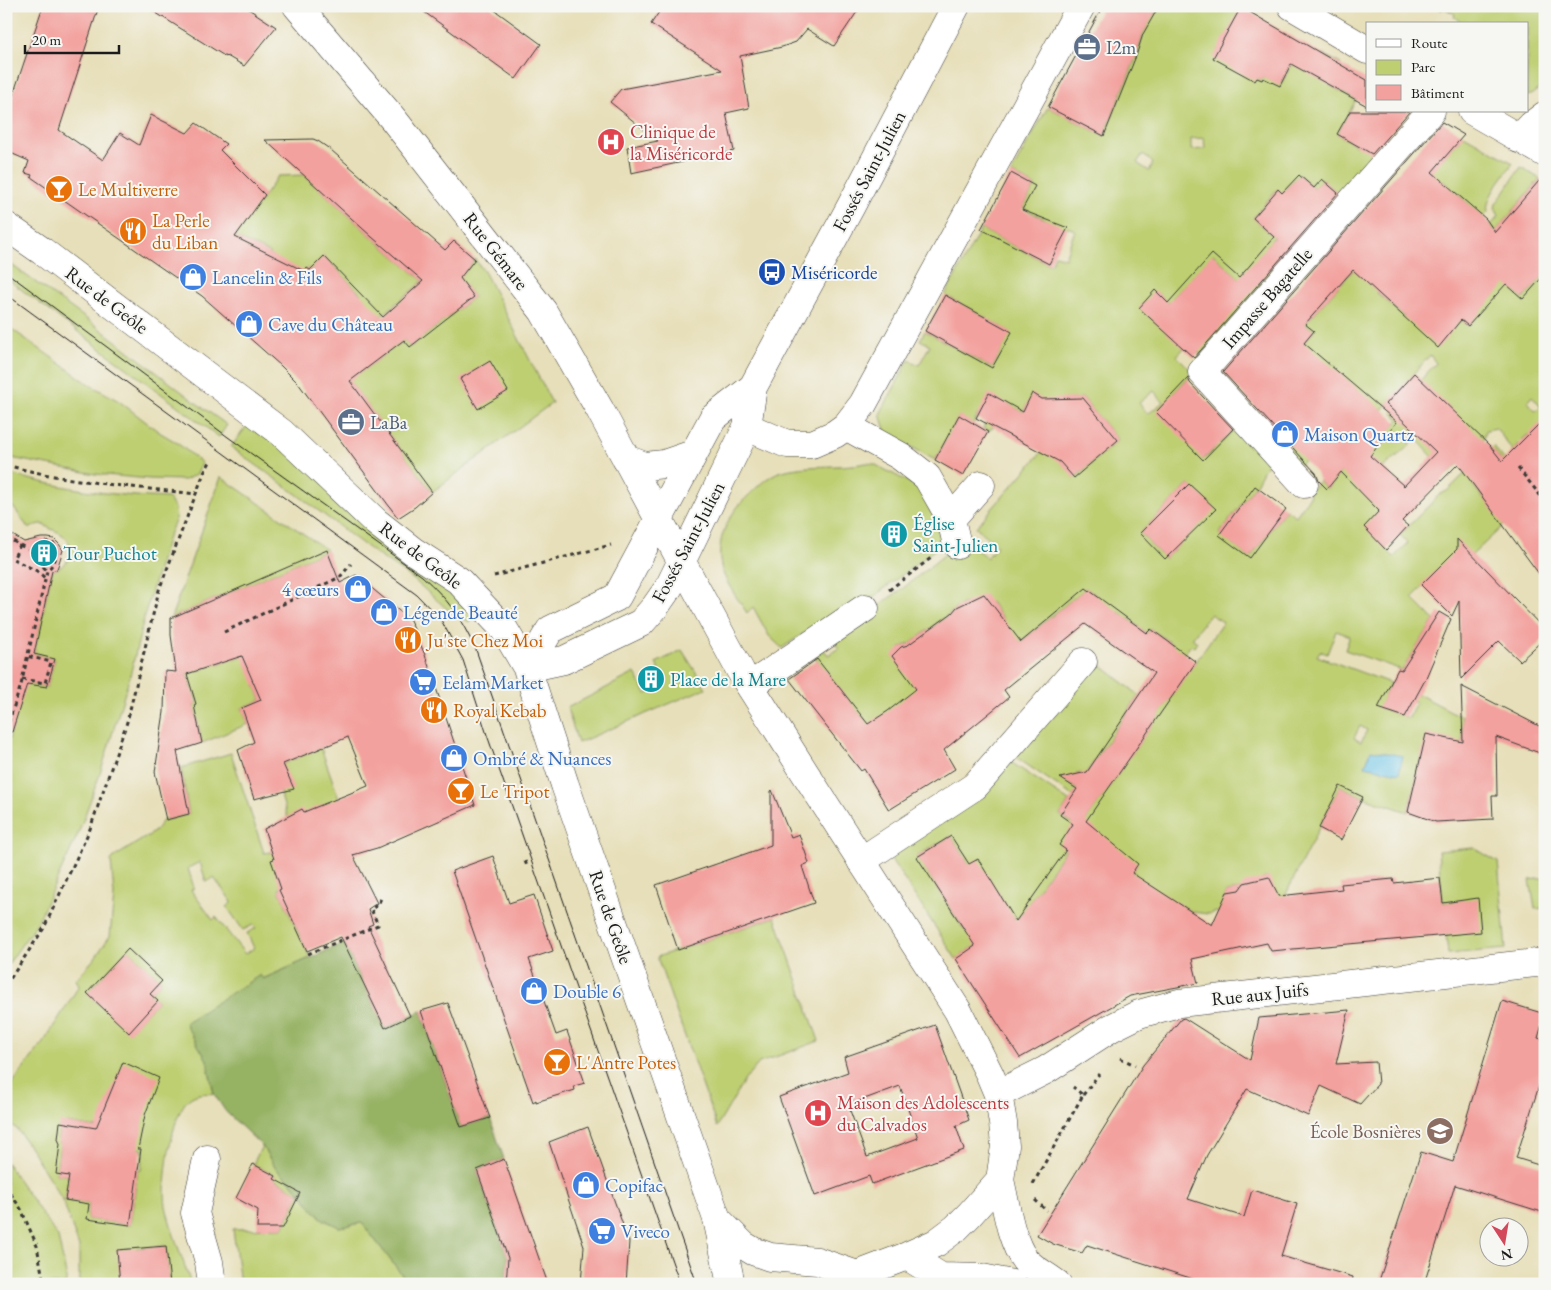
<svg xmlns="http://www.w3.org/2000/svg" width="1551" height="1290" viewBox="0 0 1551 1290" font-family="'EB Garamond',serif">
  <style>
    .green { fill: #becf72; stroke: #6d7647; fill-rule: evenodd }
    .forest { fill: #96b264; stroke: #596740 }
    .water { fill: #6ac4e7; stroke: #437082 }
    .building { fill: #f3a19e; fill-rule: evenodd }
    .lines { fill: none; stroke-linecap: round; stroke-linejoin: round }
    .minor-casing { stroke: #3a3934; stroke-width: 29 }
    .major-casing { stroke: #3a3934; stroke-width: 29 }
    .path { stroke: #3a3934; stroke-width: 3; stroke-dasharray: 4 4; stroke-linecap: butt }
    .minor { stroke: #fff; stroke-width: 28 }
    .major { stroke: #fff; stroke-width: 28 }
    .tram { stroke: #1c1c1c; stroke-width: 1 }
    .labels { text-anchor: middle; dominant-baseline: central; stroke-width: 4; stroke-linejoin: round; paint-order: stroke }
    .service-label { font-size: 19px; fill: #4e5e75; stroke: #f6f6f2; text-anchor: start }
    .health-label { font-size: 19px; fill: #be3a42; stroke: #f6f6f2; text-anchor: start }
    .street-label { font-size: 19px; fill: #1c1c1c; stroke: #f6f6f2 }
    .food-label { font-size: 19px; fill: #c56008; stroke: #f6f6f2; text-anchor: start }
    .transit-label { font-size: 19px; fill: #164399; stroke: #f6f6f2; text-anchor: start }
    .shop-label { font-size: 19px; fill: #366cbe; stroke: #f6f6f2; text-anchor: start }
    .culture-label { font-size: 19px; fill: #0d838f; stroke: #f6f6f2; text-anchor: start }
    .education-label { font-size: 19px; fill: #785e54; stroke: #f6f6f2; text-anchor: end }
  </style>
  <rect width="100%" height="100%" fill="#f6f6f2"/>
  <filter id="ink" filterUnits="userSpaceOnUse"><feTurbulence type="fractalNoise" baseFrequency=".02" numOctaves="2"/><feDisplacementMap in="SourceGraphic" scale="10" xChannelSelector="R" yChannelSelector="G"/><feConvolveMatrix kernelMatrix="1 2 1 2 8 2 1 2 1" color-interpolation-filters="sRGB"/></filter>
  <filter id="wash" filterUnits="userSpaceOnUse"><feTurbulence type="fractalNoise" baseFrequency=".0096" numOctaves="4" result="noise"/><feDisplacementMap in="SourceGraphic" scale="20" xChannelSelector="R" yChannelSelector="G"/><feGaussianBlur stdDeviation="1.12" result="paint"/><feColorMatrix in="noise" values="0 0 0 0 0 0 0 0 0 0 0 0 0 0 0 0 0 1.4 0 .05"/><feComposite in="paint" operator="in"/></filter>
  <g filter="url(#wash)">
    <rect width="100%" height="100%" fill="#e7dfb9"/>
    <!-- green -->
    <path class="green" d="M1161,6H1201L1212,12L1216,6L1241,7L1257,78L1262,80L1266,74L1280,86L1294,60L1313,71L1323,54L1341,64L1329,85L1356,100L1337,134L1356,145L1360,137L1380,148L1373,162L1299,254L1292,248L1339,194L1322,179L1314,188L1299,175L1282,193L1277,189L1253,218L1274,237L1258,257L1280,275L1203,354L1197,353L1242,281L1213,254L1168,303L1155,291L1184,348L1177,356L1193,372L1173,394L1193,414L1203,460L1241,422L1272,454L1255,486L1219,534L1250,558L1286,509L1296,516L1310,496L1309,492L1319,481L1327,489L1349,462L1379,511L1386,549L1394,557L1408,543L1400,535L1439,495L1447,491L1493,446L1509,465L1506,466L1494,451L1486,475L1473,485L1485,501L1501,490L1518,512L1472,555L1423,587L1412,598L1434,620L1402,670L1345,650L1350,636L1336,631L1327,654L1320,651L1317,656L1390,683L1379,708L1409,718L1416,702L1413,701L1416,693L1462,717L1463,742L1421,757L1408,812L1363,797L1340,786L1280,906L1268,878H1265L1239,890L1227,892L1224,899L1227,910L1208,914L1192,912L1131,875L1137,865L1085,822L1223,622L1210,614L1192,638L1197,642L1194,647L1191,645L1180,659L1172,644L1151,629L1147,633L1119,612L1111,621L1089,604L1096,595L1086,588L1003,656L873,731L811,652L821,646L828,655L839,648L831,639L902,589L964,539L987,558L997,546L976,527L1047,446L1075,478L1118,440L1083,398L1027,404L1023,412L1006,403L994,427L988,431L983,428L988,419L978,414L973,424L959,416L935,460L886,433L880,414L909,360L919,365L930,345L920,340L925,331L992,368L1011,332L945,295L981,229L1051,265L1055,255L1065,258L1075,230L1067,227L1066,230L1023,208L1035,186L1011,173L1048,107L1104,136L1136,58L1143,34L1152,17ZM1204,138L1205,149L1191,150V139ZM1143,154L1153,163L1149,171L1137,163ZM1154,391L1163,402L1148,414L1139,403ZM1189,484L1200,495L1208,516L1165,559L1140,533ZM991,602L1004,620L992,629L896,654L901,647L911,643L962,604L967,603L978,611ZM1360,726L1367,730L1361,742L1354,738Z
      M1435,6H1545V24L1543,26L1545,28V84L1531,95L1527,96V24H1466L1454,17L1455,14L1444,8L1442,10Z
      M1464,135L1513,163C1505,175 1484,198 1488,212L1483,217L1443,181L1421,206L1432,162L1441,161Z
      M1521,167L1540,179L1496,231L1490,226L1499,216L1495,208L1496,204Z
      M304,175L372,237L423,281L350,342L352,303L361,294L324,256L310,270L307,268L298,279L268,252L232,236L260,202L278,176Z
      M1410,252L1376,292L1404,317L1444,272L1455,327L1461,320L1468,326L1508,280L1515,286L1513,290L1523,299L1545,274V427L1526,436L1515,447V454L1496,428L1486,430L1484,439L1448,474L1414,436L1410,445L1383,468L1367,454L1399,420L1392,412L1436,363L1430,355L1380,412L1314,450L1300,465L1287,451L1335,396L1304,343L1314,331L1305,324L1357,266ZM1532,396L1541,406L1536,411L1527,402Z
      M475,259L485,273L552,403L432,492L348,379L360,373L404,340L410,347L474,297L447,262L465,272Z
      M6,261L95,325L195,402L227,425L219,437L6,278Z
      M6,325L89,384L119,401L159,432L176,442L202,463L197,474L185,480L150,479L95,474L6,457Z
      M252,419L476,610L469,622L447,609L414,580L372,551L295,493L231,447Z
      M866,463L874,464L920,488L935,519L942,544L863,605L842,607L782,648L769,636L753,607L747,613C738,599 727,585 722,570C714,541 728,514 749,495C757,487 768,476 779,472C807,463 838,469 866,463Z
      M6,473C59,488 113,496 168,498L175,508L176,519L168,537L146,610L130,676L100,774L78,834L37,923L6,967V810L12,794L6,792V748L26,684L47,687L55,659L34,654L52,571C67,566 78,552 65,537C61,533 56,531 51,529C47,527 44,524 40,524C36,524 33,527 29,529L14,508L6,504Z
      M221,477L327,550L171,618Z
      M267,648L255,685L261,700L242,708L248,724L202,743L194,705L198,704L187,674Z
      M682,650L706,688L578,743L567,708L635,673L646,694L665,685L656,663Z
      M1097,662L1139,695L1084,776L1081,773L1072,775L1068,783L1077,789L1073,796L1014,756Z
      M321,748L339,799L279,890L310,958L262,979L260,976L186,1022L187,1027L207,1060L214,1094C206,1093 196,1093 189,1099C171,1113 162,1184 166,1206C171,1231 183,1259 191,1284H170L166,1246L137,1248L120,1284H79V1247L63,1201L33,1152L17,1129L6,1122V1092L45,1040L79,986L76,979L94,959L110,936L114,895L111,861L113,858L154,832L165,818L166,820L189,814L181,768L231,753L264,853L272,852L295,841L277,783L283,764ZM200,862L206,882L214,878L232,902L227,907L243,930L253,925L256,928L247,933L254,948L245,954L216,917L213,920L191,890L194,888L188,868ZM128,949L162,981L150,994L158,1001L129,1032L87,993ZM67,1123L103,1129L138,1149H143L141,1170H138L130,1225L87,1219L89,1204L65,1200L69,1176L56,1174L60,1144L58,1139L59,1128Z
      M1009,761L1069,801L1060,815L1080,829L1019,917L1015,919L969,864L951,836L917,856L964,930H999L956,959L887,853Z
      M1474,848L1498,862L1506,949L1448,954L1446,935L1478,899L1443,903L1438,851Z
      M1545,878V908L1535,909L1530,880Z
      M775,917L819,1041L759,1063L744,1081L717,1127L657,957Z
      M262,1146L276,1169L297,1188L315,1212L323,1219L339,1227L362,1223L409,1284H240L233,1229L283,1228L300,1193L274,1179L276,1176L253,1164Z
      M6,1162L58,1237L66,1274V1284H6Z"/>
    <!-- forest -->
    <path class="forest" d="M344,943L385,1028L421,1011L461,1127L490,1118L504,1159L477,1170L508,1258L506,1284H409L362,1223L339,1227L323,1219L315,1212L297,1188L276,1169L262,1146L226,1112L214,1094L207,1060L187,1027L186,1022L260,975L263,979Z"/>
    <!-- water -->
    <path class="water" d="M1371,750L1403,756L1399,773L1365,766Z"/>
    <g id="blocks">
      <!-- building -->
      <path class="building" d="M43,6H99L59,130L103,160L120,133L139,145L151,115L187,133L196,123L226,144L220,150L265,195L235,237L304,271L307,268L310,270L324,256L383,317L423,281L372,237L265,140L313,139L318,141L331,150L445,250L454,241L475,259L460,278L474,297L410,347L404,340L350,381L432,492L415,507L398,518L298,383L281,366L202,296L31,177L32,175L25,173L29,161L6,151V116Z
        M145,6H244L276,27L244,66L227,56L226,57Z
        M416,6H489L541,44L516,79Z
        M663,6H861L834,46L807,29L796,42L782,47L740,56L749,108L726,113L734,151L631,173L627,147L658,141L610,102L621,89L722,70L651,24Z
        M1103,6H1159L1143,34L1136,56L1104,136L1048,107Z
        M1241,7L1367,80V106L1291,64L1280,86L1263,78L1262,80L1257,78L1255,81L1213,58Z
        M1350,111H1410L1372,154L1337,134Z
        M1442,122L1464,135L1432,172L1486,219L1495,232L1545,174V274L1523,299L1506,284L1468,326L1461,320L1438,348L1353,270L1305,324L1314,331L1304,343L1397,422L1370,456L1404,486L1436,452L1386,404L1414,373L1490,446L1502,461L1545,418V582L1458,464L1402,521L1408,526L1386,550L1364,527L1379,511L1341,472L1327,489L1319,481L1316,473L1223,372Z
        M1011,173L1035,186L1022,210L1068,228L1049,264L981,229Z
        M1299,175L1314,188L1322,179L1338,193L1194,358L1139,308L1155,290L1168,303L1212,254L1239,278L1274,237L1253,218L1278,189L1282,193Z
        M945,295L1012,332L992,368L925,331Z
        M490,361L508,391L478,409L460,379Z
        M1188,378L1190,383L1233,429L1203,460L1156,412Z
        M989,393L1023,412L1032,393L1042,399L1083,398L1118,440L1074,478L1060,462L976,418Z
        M959,415L988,432L963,476L935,460Z
        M1189,484L1216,509L1165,559L1140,533Z
        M1255,486L1286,509L1250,558L1219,535Z
        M6,531L24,542L41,538H48L54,539L59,544L63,550L57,569L52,571L34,654L55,659L47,687L27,684L12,732L6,731Z
        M1457,539L1545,630V638L1520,661L1499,641L1461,679L1459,601L1452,616L1421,585L1457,549Z
        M327,550L340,583L356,575L410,620L425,655L475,805L377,848L353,855L377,903L368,909L373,924L368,926L410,1016L385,1028L341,937L307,951L279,890L281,889L271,860L274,859L264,829L302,809L304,812L368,786L348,737L283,764L294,789L254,799L238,750L254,742L242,708L261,700L242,656L187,674L196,704L194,705L202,743L177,751L189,814L166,820L155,772L164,712L165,671L176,672L171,635V618Z
        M1086,588L1147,633L1151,629L1196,662L1086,821L1138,864L1132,873L1212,925L1227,892L1239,890L1244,883L1269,877L1279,896L1342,889L1341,884L1393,879L1394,883L1440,878L1443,903L1478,898L1481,932L1271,951L1267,943L1192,959L1198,983L1130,996L1020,1058L956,959L975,946L917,857L951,836L969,864L978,859L1016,921L1066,850L1059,845L1073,824L1060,815L1077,789L1060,778L1087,772L1154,673L1085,624L1004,690L1009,697L944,750L955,769L889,810L864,769L861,771L789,679L817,659L868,724L888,711L916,689L892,656L901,647L908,645L952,613L957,607L984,594L1021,642Z
        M1439,612L1451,619L1425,680L1405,717L1378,708L1398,669L1402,670Z
        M1461,686L1545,729V755L1496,737L1497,796H1492L1493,819L1436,822L1408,812L1426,734L1463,742Z
        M1340,786L1363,797L1341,840L1319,828Z
        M772,790L791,837L799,834L809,863L802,866L814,903L678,950L656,885L771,845V791Z
        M493,856L509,903L534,895L553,951L529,959L556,1035L567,1031L585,1083L574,1086L575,1090L536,1102V1100L533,1102L452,871Z
        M128,949L162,981L150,994L158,1001L129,1033L87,993Z
        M1502,1001L1545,1014L1538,1038L1545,1040V1067L1516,1158L1545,1167V1213L1455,1185L1424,1284H1378L1421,1152L1453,1162Z
        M448,1003L490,1118L461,1127L421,1011Z
        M1349,1010L1336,1064L1376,1062L1378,1084L1360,1104L1321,1086L1308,1116L1247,1089L1207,1155L1188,1199L1244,1217L1252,1190L1297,1204L1281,1256L1353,1277L1352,1284H1209L1087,1245L1082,1253L1053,1244L1037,1235L1143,1065L1181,1019L1184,1018L1250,1060L1259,1018Z
        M935,1025L969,1120L956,1126L964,1150L872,1184L869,1176L815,1196L779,1097L848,1072L844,1057ZM900,1086L918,1138L867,1157L848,1105Z
        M123,1062L159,1078L145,1115L138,1149H141L130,1225L87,1219L89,1204L65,1200L69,1176L56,1174L60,1144L58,1139L60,1122L96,1128Z
        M588,1127L629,1242L626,1284H581L584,1246L549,1142Z
        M504,1159L548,1284H506L508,1258L477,1170Z
        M253,1164L276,1176L274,1179L300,1193L283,1228H257L258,1210L236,1198Z
        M166,1246L170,1284H120L117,1250Z"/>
    </g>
  </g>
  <g filter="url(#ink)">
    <use href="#blocks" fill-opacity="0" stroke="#3a3934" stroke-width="1"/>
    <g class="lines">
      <!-- minor casing -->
      <g class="minor-casing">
        <path id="minor" d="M1292,6L1367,50
          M1472,111L1545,153
          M1519,139L1532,125L1545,115
          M846,426L900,456L927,477L951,519L957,545
          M747,427L787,444H812L835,434L846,426L863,404L1081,6
          M1304,484L1202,372L1431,111
          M951,519L981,485
          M750,686L865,608
          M861,861L975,786L1083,662
          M998,1094L1046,1070L1111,1028L1139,1014L1179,1003L1545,962
          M207,1159L195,1213L209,1262L212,1284"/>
      </g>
      <!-- major casing -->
      <g class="major-casing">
        <path id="major" d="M297,6L394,120L543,311L600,410L741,672L805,773L958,1011L990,1075L998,1094L1003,1123L1005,1146L1000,1180L969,1215L956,1228L936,1243L907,1256L857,1275L846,1284
          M6,226L42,251L282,433L376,522L413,551L458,580L504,629L527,668L565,785L717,1219L731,1284
          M626,459L645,466L664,464L693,454
          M527,668L564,660L641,623L655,607L669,587L747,427L753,387L851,206L956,6
          M527,668L550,630L617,597L713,418L753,387
          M1000,1180C1006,1204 1010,1240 1025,1260C1033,1269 1047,1276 1057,1284
          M717,1219L743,1245L753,1251L770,1257L817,1261L857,1275
          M907,1256L941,1277L982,1278L1012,1284"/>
      </g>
      <!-- path -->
      <path class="path" d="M6,465C68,482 133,487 197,494
        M1518,468L1540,495L1545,490
        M6,537L27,549
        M20,545L13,559L37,571L45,578
        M494,576L611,545
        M889,590L931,558
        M224,632L340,577L351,564
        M22,679L45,683L51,662L27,656
        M6,730L21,685L47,571C55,562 59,556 54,544L47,542L35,546L31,552L47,571
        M6,796V799
        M525,861L527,866
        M308,954L378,925L371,909L378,905L381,898
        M6,985L44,928L90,829L127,722L159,590L204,473L211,460
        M1120,1058L1135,1065
        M1083,1095L1099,1074
        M1033,1184L1083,1095L1073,1087
        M6,1187L21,1209L37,1246L44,1284
        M1035,1200L1047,1211"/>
      <!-- minor -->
      <use href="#minor" class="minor"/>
      <!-- major -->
      <use href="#major" class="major"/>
      <!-- tram -->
      <path class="tram" d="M6,272L228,437L422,576C449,600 460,617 476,650L697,1284
        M6,294L417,595L441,620L463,660L487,735L680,1284"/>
    </g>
  </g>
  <!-- icons -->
  <defs>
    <g id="office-disc" transform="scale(1.4375)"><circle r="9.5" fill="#5c6f8a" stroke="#f6f6f2"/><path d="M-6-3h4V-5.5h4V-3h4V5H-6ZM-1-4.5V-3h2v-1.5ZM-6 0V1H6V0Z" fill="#fff"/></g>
    <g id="hospital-disc" transform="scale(1.4375)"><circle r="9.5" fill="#e0444e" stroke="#f6f6f2"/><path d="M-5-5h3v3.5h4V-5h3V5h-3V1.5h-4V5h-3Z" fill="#fff"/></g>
    <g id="bar-disc" transform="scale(1.4375)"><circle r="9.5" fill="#e8710a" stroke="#f6f6f2"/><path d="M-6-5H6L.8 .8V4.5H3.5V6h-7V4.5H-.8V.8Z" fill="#fff"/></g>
    <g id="restaurant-disc" transform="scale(1.4375)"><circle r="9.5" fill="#e8710a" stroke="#f6f6f2"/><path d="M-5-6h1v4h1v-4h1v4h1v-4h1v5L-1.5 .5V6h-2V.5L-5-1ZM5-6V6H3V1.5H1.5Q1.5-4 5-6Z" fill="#fff"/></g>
    <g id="bus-disc" transform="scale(1.4375)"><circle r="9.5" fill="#1a4fb4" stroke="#f6f6f2"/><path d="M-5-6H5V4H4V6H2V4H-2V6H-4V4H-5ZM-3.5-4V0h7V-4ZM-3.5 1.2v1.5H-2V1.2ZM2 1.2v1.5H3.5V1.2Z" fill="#fff"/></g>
    <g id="shop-disc" transform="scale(1.4375)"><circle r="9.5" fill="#3f7fe0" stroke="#f6f6f2"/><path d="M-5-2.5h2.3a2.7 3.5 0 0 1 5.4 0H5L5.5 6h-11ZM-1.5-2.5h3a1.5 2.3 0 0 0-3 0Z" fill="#fff"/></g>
    <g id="building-disc" transform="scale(1.4375)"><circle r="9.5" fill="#0f9aa8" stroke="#f6f6f2"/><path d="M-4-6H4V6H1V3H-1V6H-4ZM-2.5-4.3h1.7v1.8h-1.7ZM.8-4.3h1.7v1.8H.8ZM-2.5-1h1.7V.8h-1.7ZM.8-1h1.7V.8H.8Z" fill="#fff"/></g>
    <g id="supermarket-disc" transform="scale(1.4375)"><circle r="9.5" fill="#3f7fe0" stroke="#f6f6f2"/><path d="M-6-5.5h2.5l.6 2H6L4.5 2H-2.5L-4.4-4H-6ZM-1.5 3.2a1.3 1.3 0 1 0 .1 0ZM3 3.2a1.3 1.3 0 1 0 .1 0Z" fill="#fff"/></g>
    <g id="school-disc" transform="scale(1.4375)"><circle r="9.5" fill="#8d6e63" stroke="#f6f6f2"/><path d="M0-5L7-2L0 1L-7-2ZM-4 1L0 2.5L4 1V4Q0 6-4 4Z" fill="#fff"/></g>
  </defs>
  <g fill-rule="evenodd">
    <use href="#office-disc" x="1087" y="47"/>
    <use href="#hospital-disc" x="611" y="142"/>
    <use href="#bar-disc" x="59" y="189"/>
    <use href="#restaurant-disc" x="133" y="231"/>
    <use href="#bus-disc" x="772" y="272"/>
    <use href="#shop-disc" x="193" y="277"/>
    <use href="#shop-disc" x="249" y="324"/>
    <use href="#office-disc" x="351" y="422"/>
    <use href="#shop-disc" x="1285" y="434"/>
    <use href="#building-disc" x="894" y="534"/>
    <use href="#building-disc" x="44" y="553"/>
    <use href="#shop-disc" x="358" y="589"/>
    <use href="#shop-disc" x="384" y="612"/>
    <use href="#restaurant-disc" x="408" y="640"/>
    <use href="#building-disc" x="651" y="679"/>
    <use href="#supermarket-disc" x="423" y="682"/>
    <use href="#restaurant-disc" x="434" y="710"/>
    <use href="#shop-disc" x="454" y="758"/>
    <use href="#bar-disc" x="461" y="791"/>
    <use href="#shop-disc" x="534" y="991"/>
    <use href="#bar-disc" x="557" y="1062"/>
    <use href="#hospital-disc" x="818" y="1113"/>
    <use href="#school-disc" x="1440" y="1131"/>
    <use href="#shop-disc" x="586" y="1185"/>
    <use href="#supermarket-disc" x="602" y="1231"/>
  </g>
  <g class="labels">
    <!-- service labels -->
    <g class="service-label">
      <text x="1106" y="47">I2m</text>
      <text x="370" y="422">LaBa</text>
    </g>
    <!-- health labels -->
    <g class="health-label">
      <text x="630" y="131">Clinique de<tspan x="630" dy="22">la Miséricorde</tspan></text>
      <text x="837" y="1102">Maison des Adolescents<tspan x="837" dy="22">du Calvados</tspan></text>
    </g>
    <!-- street labels -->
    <g class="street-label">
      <text transform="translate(869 171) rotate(-62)">Fossés Saint-Julien</text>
      <text transform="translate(496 251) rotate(52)">Rue Gémare</text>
      <text transform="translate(1267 298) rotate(-49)">Impasse Bagatelle</text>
      <text transform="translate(107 300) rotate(37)">Rue de Geôle</text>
      <text transform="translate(688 542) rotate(-62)">Fossés Saint-Julien</text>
      <text transform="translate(421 555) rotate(37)">Rue de Geôle</text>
      <text transform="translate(611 917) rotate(71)">Rue de Geôle</text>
      <text transform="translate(1260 994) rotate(-6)">Rue aux Juifs</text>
    </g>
    <!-- food labels -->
    <g class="food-label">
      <text x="78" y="189">Le Multiverre</text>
      <text x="152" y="220">La Perle<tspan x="152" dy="22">du Liban</tspan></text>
      <text x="427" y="640">Ju'ste Chez Moi</text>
      <text x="453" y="710">Royal Kebab</text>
      <text x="480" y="791">Le Tripot</text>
      <text x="576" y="1062">L'Antre Potes</text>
    </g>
    <!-- transit labels -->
    <g class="transit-label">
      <text x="791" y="272">Miséricorde</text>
    </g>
    <!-- shop labels -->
    <g class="shop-label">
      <text x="212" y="277">Lancelin &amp; Fils</text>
      <text x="268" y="324">Cave du Château</text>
      <text x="1304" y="434">Maison Quartz</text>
      <text x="339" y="589" text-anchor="end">4 cœurs</text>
      <text x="403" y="612">Légende Beauté</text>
      <text x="442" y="682">Eelam Market</text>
      <text x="473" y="758">Ombré &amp; Nuances</text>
      <text x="553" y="991">Double 6</text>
      <text x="605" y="1185">Copifac</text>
      <text x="621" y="1231">Viveco</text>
    </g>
    <!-- culture labels -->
    <g class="culture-label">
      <text x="913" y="523">Église<tspan x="913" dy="22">Saint-Julien</tspan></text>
      <text x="63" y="553">Tour Puchot</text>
      <text x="670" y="679">Place de la Mare</text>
    </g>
    <!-- education labels -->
    <g class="education-label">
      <text x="1421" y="1131">École Bosnières</text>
    </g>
  </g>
  <!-- margin -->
  <rect width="1551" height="1290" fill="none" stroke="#f6f6f2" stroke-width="25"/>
  <!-- legend -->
  <rect x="1366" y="22" width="162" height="90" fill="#f6f6f2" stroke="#9f9f9c"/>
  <rect x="1376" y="39" width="25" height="8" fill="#ffffff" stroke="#9f9f9c"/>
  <text x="1411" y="48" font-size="15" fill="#1c1c1c">Route</text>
  <rect x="1376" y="60" width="25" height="15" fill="#becf72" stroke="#9f9f9c"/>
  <text x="1411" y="72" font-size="15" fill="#1c1c1c">Parc</text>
  <rect x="1376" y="85" width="25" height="15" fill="#f3a19e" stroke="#9f9f9c"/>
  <text x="1411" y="98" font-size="15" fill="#1c1c1c">Bâtiment</text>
  <!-- north arrow -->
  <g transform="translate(1504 1242) rotate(168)"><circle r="24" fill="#f6f6f2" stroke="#9f9f9c"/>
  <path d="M0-4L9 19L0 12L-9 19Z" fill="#d1495b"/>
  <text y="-8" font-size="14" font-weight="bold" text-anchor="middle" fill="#1c1c1c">N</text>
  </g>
  <!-- scale -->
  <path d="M25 45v8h94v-8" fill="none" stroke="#1c1c1c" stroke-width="2.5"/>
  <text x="32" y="45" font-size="15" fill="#1c1c1c" stroke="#f6f6f2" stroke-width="4" paint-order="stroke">20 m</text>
</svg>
